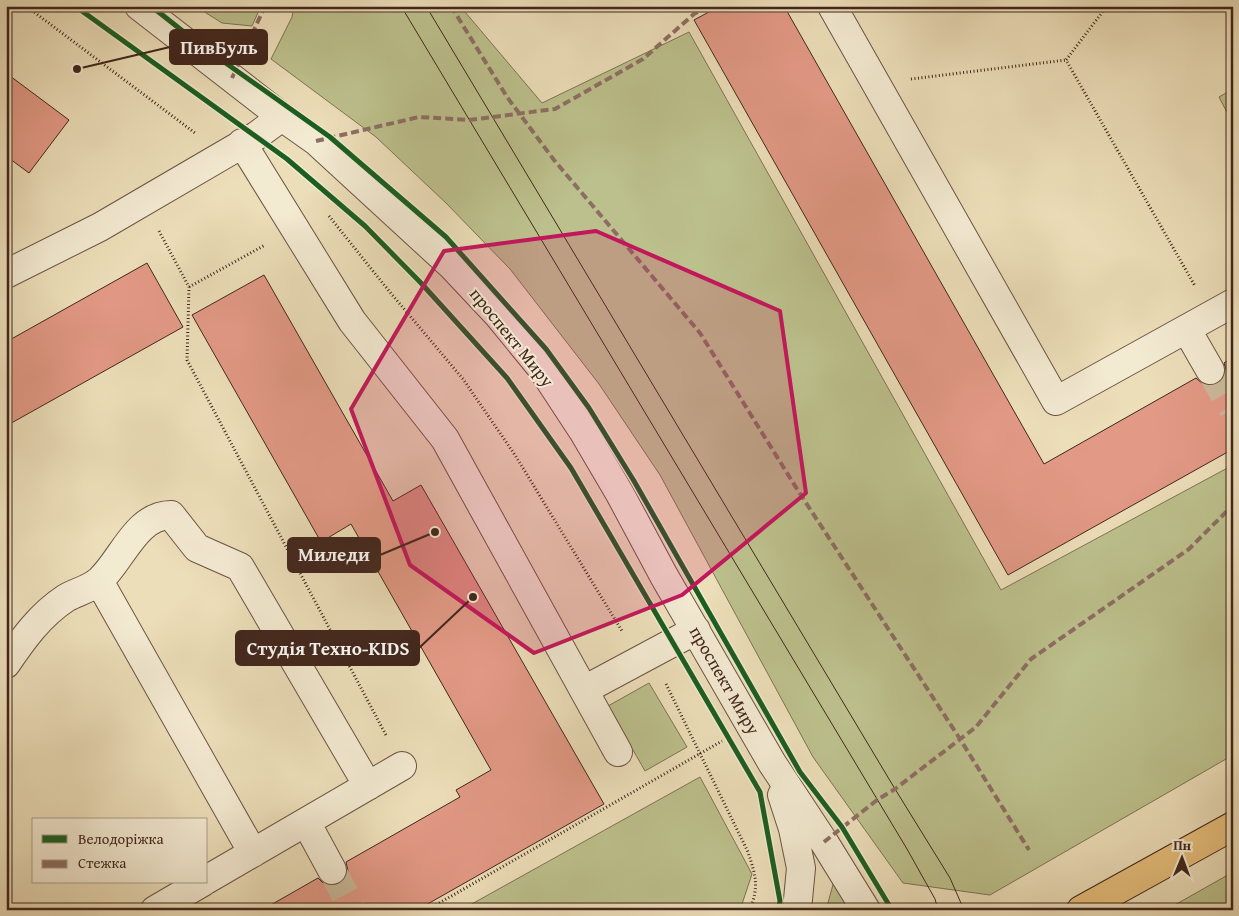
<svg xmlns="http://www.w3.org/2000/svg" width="1239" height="916" viewBox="0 0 1239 916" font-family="'Gentium Book Plus',serif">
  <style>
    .green { fill: #bcc08c; stroke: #7e7354 }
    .building { fill: #e29985; stroke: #41261d }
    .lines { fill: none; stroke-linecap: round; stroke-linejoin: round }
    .minor-tunnel { stroke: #cab99a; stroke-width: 28; stroke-dasharray: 28 14; stroke-linecap: butt }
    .minor-casing { stroke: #6c5444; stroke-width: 30 }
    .highway-casing { stroke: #41261d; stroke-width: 30 }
    .path { stroke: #41261d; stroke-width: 3; stroke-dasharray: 1 2.5; stroke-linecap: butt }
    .minor { stroke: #f3ead2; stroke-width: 28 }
    .highway { stroke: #e6bf7c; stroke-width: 28 }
    .tram { stroke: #41261d; stroke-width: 1 }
    .quiet { stroke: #8d6e63; stroke-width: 4; stroke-dasharray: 8 4; stroke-linecap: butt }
    .cycleway-casing { stroke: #f3ead2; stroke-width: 8 }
    .cycleway { stroke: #1b5e20; stroke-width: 5 }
    .marked { fill: #c2185b; fill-opacity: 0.2; stroke: #c2185b; stroke-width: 4; stroke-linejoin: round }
    .labels { text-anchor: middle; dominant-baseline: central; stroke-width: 4; stroke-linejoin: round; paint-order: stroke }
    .street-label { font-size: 18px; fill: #41261d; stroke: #f3ead2 }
    .leader { fill: none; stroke: #41261d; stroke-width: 2 }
    .callout-dot { fill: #41261d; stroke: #f3ead2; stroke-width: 2 }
    .callout { fill: #41261d; stroke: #41261d; stroke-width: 2 }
    .callout-label { font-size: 19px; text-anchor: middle; font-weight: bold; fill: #fff }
  </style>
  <rect width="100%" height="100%" fill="#ecdeb9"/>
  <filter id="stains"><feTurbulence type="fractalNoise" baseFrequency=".004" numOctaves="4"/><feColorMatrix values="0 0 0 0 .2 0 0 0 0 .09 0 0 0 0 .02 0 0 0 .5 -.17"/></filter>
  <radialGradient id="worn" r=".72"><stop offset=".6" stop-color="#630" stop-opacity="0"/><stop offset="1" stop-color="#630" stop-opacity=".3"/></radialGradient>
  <!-- green -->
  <path class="green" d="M195,6H261L252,26L222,23Z
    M294,6H460L542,103L689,32L1001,590L1233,465V755L990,895L903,883L813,757L660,475L599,384L510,269L446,203L376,137L271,59L292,17Z
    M1233,89V124L1219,97Z
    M649,683L687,747L645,771L608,706Z
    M700,777L752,874L740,910H461Z
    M1233,872V910H1166Z
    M834,881L850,910H826Z"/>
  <!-- building -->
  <path class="building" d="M720,6H784L1044,464L1196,378L1203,384L1209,386L1217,384L1224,377L1226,370L1224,363L1233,357V449L1008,575L694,20Z
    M6,73L69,120L29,173L6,156Z
    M147,263L183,327L6,426V342Z
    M264,275L393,501L421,485L604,804L417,910H262L318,878L323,883L331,886L340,883L345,879L348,871L346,862L460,797L456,790L491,770L351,524L321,542L192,315Z"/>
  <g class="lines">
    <!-- minor-tunnel -->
    <path class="minor-tunnel" d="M1210,370L1233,409
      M332,870L353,910"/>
    <!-- minor casing -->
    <g class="minor-casing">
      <path id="minor" d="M139,6L282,117L316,141L452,266L498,315L543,370L583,431L620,494L664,576L772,763L824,842L866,910
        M832,6L1056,401L1233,303
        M242,143L352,321L445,439L618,752
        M6,274L100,227L256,136L282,117
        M1187,330L1210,370
        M99,581L253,853
        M6,664C23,639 40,615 66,598C76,592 91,589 100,580C122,560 136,515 171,515L197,548L240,567L368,786
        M584,690L696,630
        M782,795L793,829L801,868L797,910
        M306,822L332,870
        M206,880L402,766
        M155,910L203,882"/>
    </g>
    <!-- highway casing -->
    <g class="highway-casing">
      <path id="highway" d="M1081,910L1233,826"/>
    </g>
    <!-- path -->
    <path class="path" d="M26,6L195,133
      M1107,6L1066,60L1195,286
      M911,79L1066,60
      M329,216L389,291L463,379L515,455L622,631
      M159,231L189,287L187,360L387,737
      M189,287L265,245
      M666,684L748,852C756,877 759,885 750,910
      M427,910L722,741"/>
    <!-- minor -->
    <use href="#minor" class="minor"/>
    <!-- highway -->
    <use href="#highway" class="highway"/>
    <!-- tram -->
    <path class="tram" d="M401,6L907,849L935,899L938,910
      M426,6L895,789L950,878L964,910"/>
    <!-- quiet -->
    <path class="quiet" d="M451,6L507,97L554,160L700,333L797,489L960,739L1029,850
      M232,78L265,6
      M316,141L419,117L469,120L555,109L643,59L694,14L709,6
      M824,842L877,800L895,789L976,727L1031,659L1189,549L1233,505"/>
    <!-- cycleway casing -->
    <g class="cycleway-casing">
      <path id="cycleway" d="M75,6L287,159L365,226L421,283L507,378L571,468L760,792L780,901L778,910
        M151,6L199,44L330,137L446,237L546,349L589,408L634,481L800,772L842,827L892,910"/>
    </g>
    <!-- cycleway -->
    <use href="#cycleway" class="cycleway"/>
  </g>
  <!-- marked area -->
  <path class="marked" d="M596,231L780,311L806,493L682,595L534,653L410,565L351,409L444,251Z"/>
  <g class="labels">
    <!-- street labels -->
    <g class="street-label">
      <text transform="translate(512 337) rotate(51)">проспект Миру</text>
      <text transform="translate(725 680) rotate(60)">проспект Миру</text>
    </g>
  </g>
  <!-- callouts -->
  <path class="leader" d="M77 69L170 47M435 532L380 555M473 597L419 648"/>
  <g class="callout-dot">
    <circle cx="77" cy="69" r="5"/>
    <circle cx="435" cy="532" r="5"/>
    <circle cx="473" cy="597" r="5"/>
  </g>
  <g class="callout">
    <rect x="170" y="30" width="97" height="34" rx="5"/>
    <rect x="288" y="538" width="92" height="34" rx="5"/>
    <rect x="236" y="631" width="183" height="34" rx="5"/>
  </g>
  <g class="callout-label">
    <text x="219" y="54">ПивБуль</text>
    <text x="334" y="561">Миледи</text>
    <text x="328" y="655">Студія Техно-KIDS</text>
  </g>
  <!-- margin -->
  <rect width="1239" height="916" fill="none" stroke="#ecdeb9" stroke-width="25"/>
  <rect x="8" y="8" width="1224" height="901" fill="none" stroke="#41261d" stroke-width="2.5"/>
  <rect x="12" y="12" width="1214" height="891" fill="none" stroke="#41261d"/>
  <!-- legend -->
  <rect x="32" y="818" width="175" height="65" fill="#f3ead2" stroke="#ac9c8a"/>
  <rect x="42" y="835" width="25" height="8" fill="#1b5e20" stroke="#ac9c8a"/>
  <text x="78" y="844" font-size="15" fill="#41261d">Велодоріжка</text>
  <rect x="42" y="860" width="25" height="8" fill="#8d6e63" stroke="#ac9c8a"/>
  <text x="78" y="868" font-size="15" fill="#41261d">Стежка</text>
  <!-- north arrow -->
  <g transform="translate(1182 858) rotate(1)" stroke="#f3ead2" stroke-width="4" paint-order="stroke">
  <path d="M0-4L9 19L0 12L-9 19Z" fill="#41261d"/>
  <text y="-8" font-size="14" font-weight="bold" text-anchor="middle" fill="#41261d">Пн</text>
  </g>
  <rect width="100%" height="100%" filter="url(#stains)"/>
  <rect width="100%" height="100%" fill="url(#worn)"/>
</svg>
